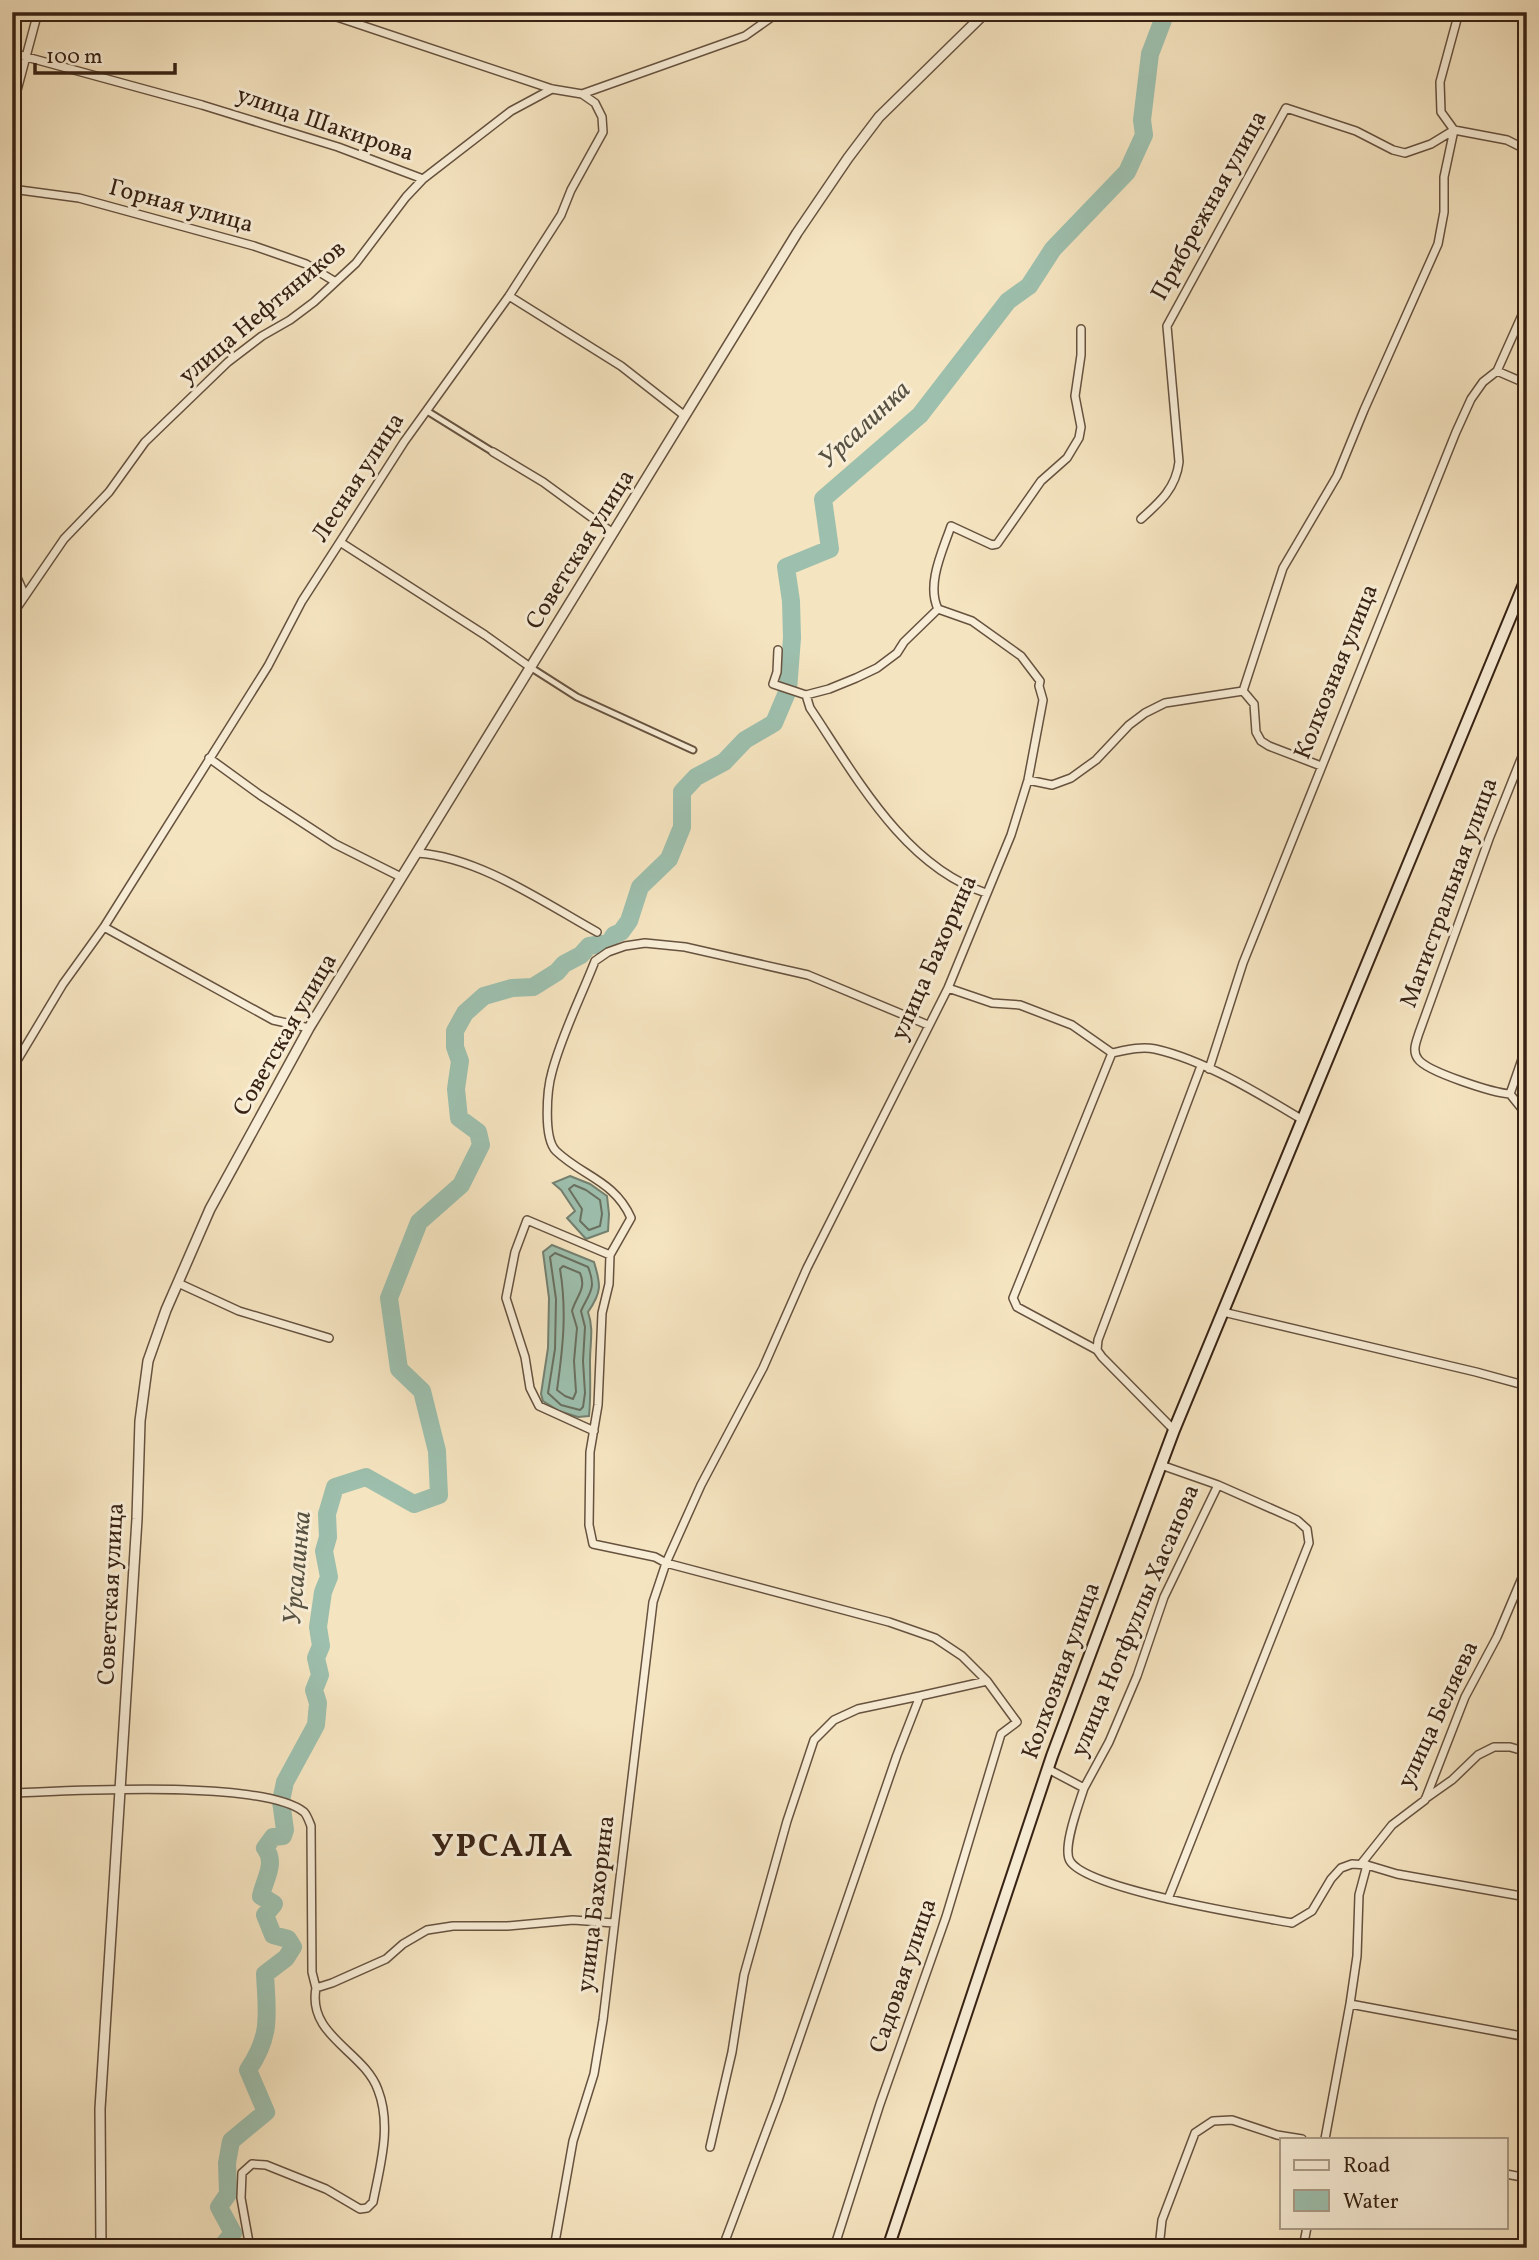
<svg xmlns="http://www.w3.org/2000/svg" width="1539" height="2260" viewBox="0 0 1539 2260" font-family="Vollkorn,serif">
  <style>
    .water { fill: #9dbfad; stroke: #748070; stroke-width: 2 }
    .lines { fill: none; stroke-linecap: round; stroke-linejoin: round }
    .shore { stroke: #6a7060; stroke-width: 2 }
    .river { stroke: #9dbfad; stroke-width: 18 }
    .pedestrian-casing { stroke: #66523f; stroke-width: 9 }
    .minor-casing { stroke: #66523f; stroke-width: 10 }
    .tertiary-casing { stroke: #66523f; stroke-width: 12 }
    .secondary-casing { stroke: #372214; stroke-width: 14 }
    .pedestrian { stroke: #f8edd6; stroke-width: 5 }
    .minor { stroke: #f8edd6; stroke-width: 7 }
    .tertiary { stroke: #f8edd6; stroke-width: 9 }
    .secondary { stroke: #f8edd6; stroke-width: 10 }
    .labels { text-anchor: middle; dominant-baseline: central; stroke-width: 6; stroke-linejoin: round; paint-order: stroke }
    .street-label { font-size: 24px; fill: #372214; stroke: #f8edd6 }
    .water-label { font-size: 26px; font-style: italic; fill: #565142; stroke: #f8edd6 }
    .district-label { font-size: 32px; font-weight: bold; letter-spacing: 2px; fill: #372214; stroke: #f8edd6 }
  </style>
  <rect width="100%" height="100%" fill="#f5e4c0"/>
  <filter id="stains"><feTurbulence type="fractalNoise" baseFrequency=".00286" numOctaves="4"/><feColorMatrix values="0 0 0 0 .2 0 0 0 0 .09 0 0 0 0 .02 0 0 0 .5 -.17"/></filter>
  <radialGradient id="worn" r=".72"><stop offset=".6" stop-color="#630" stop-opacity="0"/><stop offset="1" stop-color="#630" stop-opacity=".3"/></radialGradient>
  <!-- water -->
  <path class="water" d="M570,1176L590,1184L607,1196L609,1214L608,1231L586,1239L567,1218L575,1211L561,1190L553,1183Z
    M552,1245L594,1262C601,1285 602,1292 588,1312C594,1329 590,1343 590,1361C590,1380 591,1397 589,1416L578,1417L559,1411L543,1401L541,1394L548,1348L549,1298L543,1252Z"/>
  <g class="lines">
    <!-- shore -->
    <path class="shore" d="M574,1185L586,1190L600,1200L602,1214L600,1226L589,1230L580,1221L582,1209L569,1189Z
      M555,1253L588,1267C597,1289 589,1293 581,1311L585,1327L583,1361L585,1393L583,1407L580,1410L561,1405L548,1393L555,1349L556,1299L550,1257Z
      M563,1266L580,1273C587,1289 576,1296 572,1311L577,1328L574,1361L576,1392L573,1399L565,1396L557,1390C563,1347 567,1311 560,1269Z"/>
    <!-- river -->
    <path class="river" d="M226,2248L223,2245L233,2233L219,2207L228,2194L227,2163L231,2141L266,2112L248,2070C272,2035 267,2014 265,1974L286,1958L293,1947L288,1939L273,1935L265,1915L274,1904L261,1896C264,1880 277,1863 265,1848L273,1837L283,1836L285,1830L281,1801L285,1782L316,1725L318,1703L314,1690L320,1675L316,1658L321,1646L318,1627L323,1592L329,1577L324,1551L328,1537L327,1514L335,1487L366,1477L414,1504L439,1495L437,1451L422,1391L399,1369L389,1298L419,1222L461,1185L481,1145L478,1132L459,1118L456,1089L460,1061L455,1047V1031L465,1013L484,996L512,988L533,987L557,972L564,964L581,955L589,946L609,943L614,935L621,932L629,921L640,887L669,859L682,827V792L696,777L724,762L745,740L774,723L788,690L792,638L791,601L786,567L830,549L823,499L920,415L1008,301L1029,286L1053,249L1127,172L1144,135L1142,120L1150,54L1166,12"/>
    <!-- pedestrian casing -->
    <g class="pedestrian-casing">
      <path id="pedestrian" d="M427,411L493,452
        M530,667L577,697L693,750"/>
    </g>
    <!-- minor casing -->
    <g class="minor-casing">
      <path id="minor" d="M322,12L552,89L582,94
        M1459,12L1440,82L1441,112L1454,130L1507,140L1527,150
        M12,53L202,105L338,147L423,179
        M12,109L38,12
        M12,189L79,198L254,246L306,264L334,281
        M509,296L621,366L685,416
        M1497,371L1527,384
        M493,452L543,482L613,533
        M1141,519C1160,502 1176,488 1179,462L1167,326L1286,108L1356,131L1393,150L1405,153L1431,144L1454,130
        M340,542L485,635L530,667
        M12,566L25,596
        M938,609C926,584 943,550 951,526L992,545L997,544L1041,481L1067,458L1079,438L1081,427L1075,396L1081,355V329
        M12,615L64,539L109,492L145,442L228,362L262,336L290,320L314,302L356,263L406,197L423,179L511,111L552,89
        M778,650L777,672L773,684L806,695L829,689L856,678L877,668L897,653L904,642L938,609L972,621L1021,656L1040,681L1039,686L1043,700L1028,780L1011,835L948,988L807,1268L763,1368L701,1485L666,1563L655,1557L593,1544L589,1525L590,1452L598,1405L602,1313L609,1284L610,1255L631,1218C615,1181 582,1176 556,1151C543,1138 547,1089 552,1072C562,1034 581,997 595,961L608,952L625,946L645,943L685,947L808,975L928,1025
        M1243,691L1254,704L1256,732L1261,741L1269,746L1321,766
        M806,695L810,708C855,775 904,867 986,893
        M1527,744L1489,839L1419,1033C1416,1042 1412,1051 1418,1059C1427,1072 1494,1093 1510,1094L1527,1115
        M209,758L260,795L335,844L401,877
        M1028,780L1052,785L1071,778L1096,760L1129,725L1145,713L1165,703L1243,691L1283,568L1337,476L1364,410L1438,244L1444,212V177L1454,130
        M417,853C479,857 543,902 597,932
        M104,927L273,1020L309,1028
        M948,988L992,1003L1020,1005L1072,1025L1112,1053C1126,1050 1141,1046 1155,1049C1204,1060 1258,1093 1301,1119
        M1112,1053L1013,1298L1017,1307L1097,1350L1102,1357L1174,1430
        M12,1069L63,984L104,927L268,666L302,601L340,542L404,442L509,296L561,215L571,190L603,132L602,117L595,103L582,94L745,36L779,12
        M1209,1069L1243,963L1456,432L1471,399L1483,382L1497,371L1527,304
        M1510,1094L1527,1045
        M178,1283L239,1311L329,1338
        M1223,1312L1476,1372L1527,1386
        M1097,1350L1098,1340L1201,1066
        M1521,1384L1527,1366
        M594,1431L539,1406L530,1388L525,1357L506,1298L515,1252L527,1220L610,1255
        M1048,1769L1084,1788L1109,1742L1137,1676L1164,1597L1218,1485L1161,1465
        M1084,1788C1079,1804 1062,1848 1070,1861C1088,1890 1254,1916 1292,1923L1312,1911L1331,1879L1341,1868L1352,1864L1367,1865L1397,1874L1527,1897
        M12,1793C70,1791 262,1779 304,1812C307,1815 309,1821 311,1826L312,1972L316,1988L332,1983L386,1959L403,1944L427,1930L453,1926H507L573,1920L614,1923
        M1425,1799L1452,1780L1478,1755L1494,1747H1510L1527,1752
        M1361,1864L1392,1825L1425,1800L1465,1697L1497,1637L1527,1566
        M1168,1899L1309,1543L1307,1529L1297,1520L1218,1485
        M1350,2004L1527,2037
        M1325,2139L1350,2004L1357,1956L1359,1895L1367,1865
        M710,2147L732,2052L744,1975L787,1821L814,1740L834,1720L858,1709L920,1696
        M1506,2174L1527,2178
        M250,2248L241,2198L242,2173L252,2164L266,2165L326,2189L360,2209L367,2208L373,2202C380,2166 392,2126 378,2090C364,2051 307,2036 316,1988
        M554,2248L573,2141L594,2074L603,2020L653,1602L666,1563L889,1622L935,1638L962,1656L987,1681
        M726,2248L725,2241L778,2100L897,1755L920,1696L987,1681L1017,1722L1001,1734L946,1917L880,2104L834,2248
        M1159,2248L1162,2220L1195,2133L1213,2121L1232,2120L1277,2135L1302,2139
        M1303,2248L1307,2227"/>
    </g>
    <!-- tertiary casing -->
    <g class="tertiary-casing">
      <path id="tertiary" d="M101,2248L100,2109L137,1519L140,1421L148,1361L166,1310L210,1209L309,1028L797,233L848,158L879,117L986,12"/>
    </g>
    <!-- secondary casing -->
    <g class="secondary-casing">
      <path id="secondary" d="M888,2248L1052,1756L1174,1430L1527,577"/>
    </g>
    <!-- pedestrian -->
    <use href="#pedestrian" class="pedestrian"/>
    <!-- minor -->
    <use href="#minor" class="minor"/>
    <!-- tertiary -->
    <use href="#tertiary" class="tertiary"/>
    <!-- secondary -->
    <use href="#secondary" class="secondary"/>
  </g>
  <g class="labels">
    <!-- street labels -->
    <g class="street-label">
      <text transform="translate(325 125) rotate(19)">улица Шакирова</text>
      <text transform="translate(1210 206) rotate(-61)">Прибрежная улица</text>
      <text transform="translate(181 207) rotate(15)">Горная улица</text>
      <text transform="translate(263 313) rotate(-40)">улица Нефтяников</text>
      <text transform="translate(359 478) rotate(-57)">Лесная улица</text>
      <text transform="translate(581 550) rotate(-58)">Советская улица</text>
      <text transform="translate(1337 672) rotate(-68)">Колхозная улица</text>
      <text transform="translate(1450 893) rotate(-70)">Магистральная улица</text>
      <text transform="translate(935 958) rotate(-66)">улица Бахорина</text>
      <text transform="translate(286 1035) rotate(-60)">Советская улица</text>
      <text transform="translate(112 1594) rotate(-87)">Советская улица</text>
      <text transform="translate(1136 1621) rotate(-67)">улица Нотфуллы Хасанова</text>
      <text transform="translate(1062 1671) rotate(-70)">Колхозная улица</text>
      <text transform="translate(1439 1715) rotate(-65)">улица Беляева</text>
      <text transform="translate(597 1904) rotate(-83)">улица Бахорина</text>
      <text transform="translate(904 1976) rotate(-71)">Садовая улица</text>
    </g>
    <!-- water labels -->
    <g class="water-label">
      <text transform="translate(865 425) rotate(-43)">Урсалинка</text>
      <text transform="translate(298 1568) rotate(-85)">Урсалинка</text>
    </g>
    <!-- district labels -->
    <g class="district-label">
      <text x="503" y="1848">УРСАЛА</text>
    </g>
  </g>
  <!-- margin -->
  <rect width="1539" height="2260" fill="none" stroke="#f5e4c0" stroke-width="42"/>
  <rect x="14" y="14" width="1511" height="2232" fill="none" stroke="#372214" stroke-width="3.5"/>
  <rect x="21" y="21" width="1497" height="2218" fill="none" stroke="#372214" stroke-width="2"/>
  <!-- legend -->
  <rect x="1280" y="2138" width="228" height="91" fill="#f8edd6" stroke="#ab9c88" stroke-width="2"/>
  <rect x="1294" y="2160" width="35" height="10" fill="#f8edd6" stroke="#ab9c88" stroke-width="2"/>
  <text x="1343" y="2172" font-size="21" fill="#372214">Road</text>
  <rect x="1294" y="2190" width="35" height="21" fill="#9dbfad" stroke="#ab9c88" stroke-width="2"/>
  <text x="1343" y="2208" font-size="21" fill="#372214">Water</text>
  <!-- scale -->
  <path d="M35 63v10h140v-10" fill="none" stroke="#372214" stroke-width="3.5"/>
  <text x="46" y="63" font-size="21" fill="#372214" stroke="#f8edd6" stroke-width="5" paint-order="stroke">100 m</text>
  <rect width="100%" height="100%" filter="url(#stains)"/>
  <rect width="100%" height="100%" fill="url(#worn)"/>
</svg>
